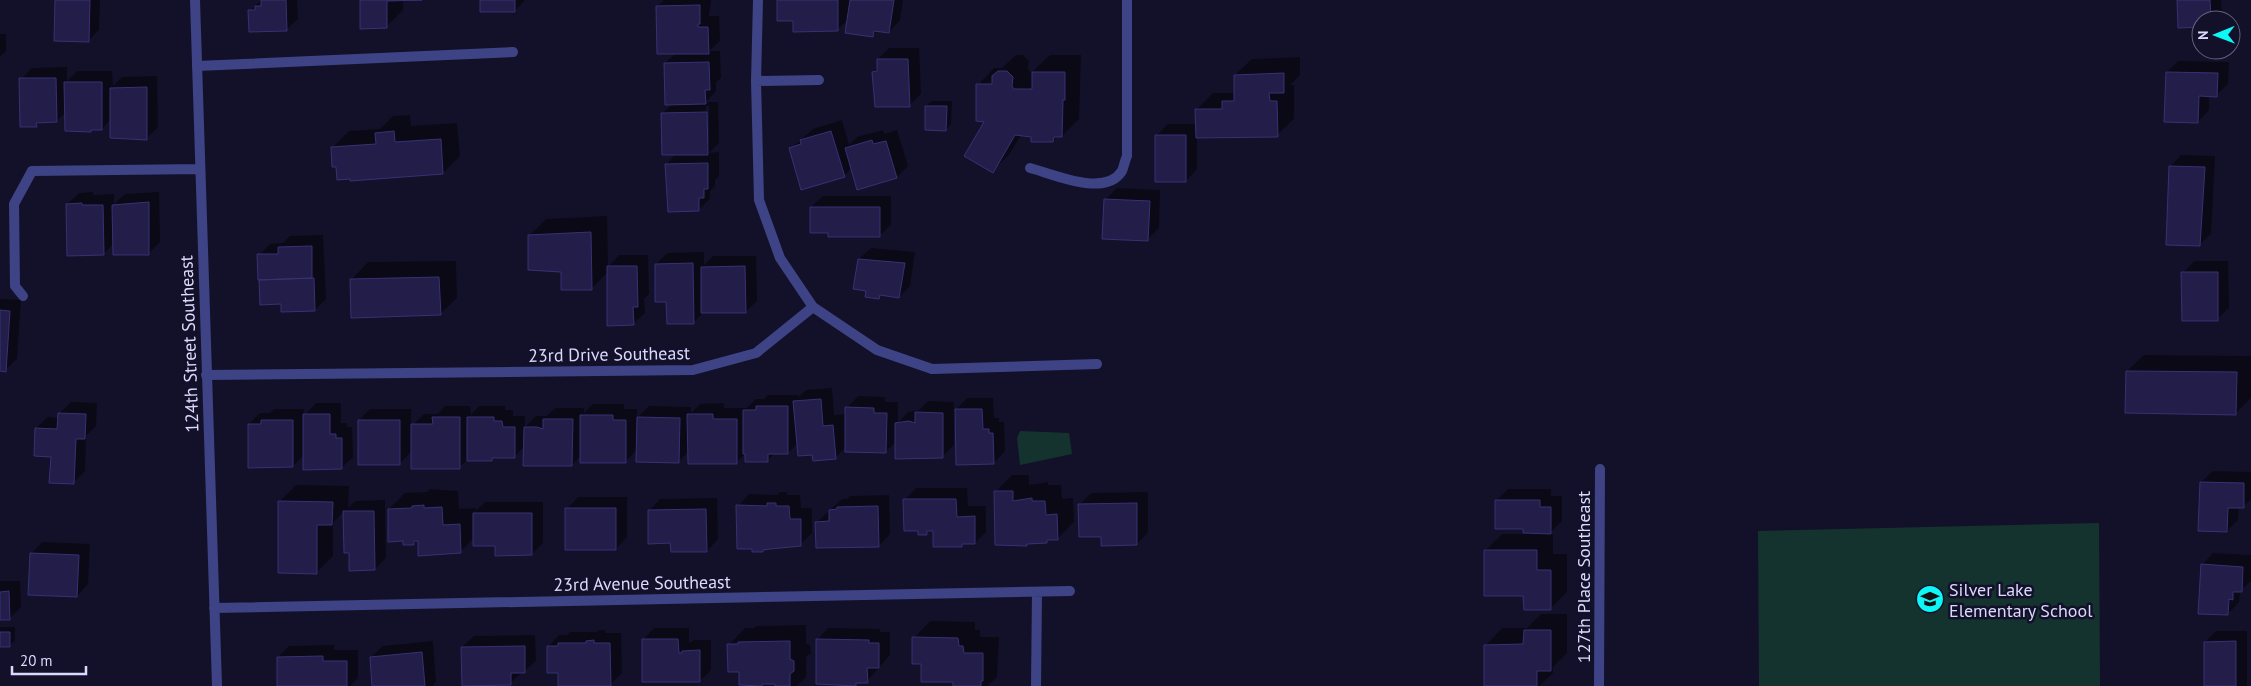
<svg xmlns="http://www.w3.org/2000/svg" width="2251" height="686" viewBox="0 0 2251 686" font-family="'PT Sans',sans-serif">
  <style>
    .green { fill: #14332e }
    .shadow { fill: #0007; fill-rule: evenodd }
    .building { fill: #221e49; stroke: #373175 }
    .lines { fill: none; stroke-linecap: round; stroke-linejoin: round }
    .service { stroke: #3e4386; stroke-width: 10 }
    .minor { stroke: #3e4386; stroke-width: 10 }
    .labels { text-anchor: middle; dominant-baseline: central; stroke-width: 5; stroke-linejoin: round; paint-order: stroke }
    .street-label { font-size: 18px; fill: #dbdafe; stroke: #131129 }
    .poi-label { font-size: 18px; fill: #dbdafe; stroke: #131129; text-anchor: start }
  </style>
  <rect width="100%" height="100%" fill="#131129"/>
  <!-- green -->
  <path class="green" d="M1020,431L1069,433L1072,454L1020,465L1017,438Z
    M2099,523L2100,686H1759L1758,531Z"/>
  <!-- shadow -->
  <path class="shadow" d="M56,0H100L99,30L88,41Z
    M261,0H297L298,19L286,30L250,11Z
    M361,0H403V10L386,27Z
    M481,0H525L515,11Z
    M664,0H711L709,16H719L720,41L709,51H720L721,78L716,82V91L706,102H718L719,143L709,153L719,152V176L715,180V186L710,191V199L698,210L666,165L676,154L663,113L673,103L665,63L676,53L657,7ZM706,106H709V144H706Z
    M778,0H903L900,20L889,32L878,30L873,36L849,19L837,30L794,20Z
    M2178,0H2221L2222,15L2216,20H2201V26Z
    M0,34H6V51L0,57Z
    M889,48H919L921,94L910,105L876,106L873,72L878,67V59Z
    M1016,55H1023L1029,61L1028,69L1031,73L1050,55H1081L1079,119L1062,136H1058L1053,141L1021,135L1009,155L992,171L986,120L978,85L994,68H1002Z
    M1300,57V75L1290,85H1294V119L1277,135L1197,137V169L1186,181L1157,135L1168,124H1197L1196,110L1213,93H1233L1235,90V75L1252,59Z
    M2178,61L2229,62L2228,84L2216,95H2209V110L2198,122L2167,72Z
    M67,67V81L77,71H112L113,86L122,77L157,76L158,127L147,138L111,119L102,129L90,131L66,112L57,121H41L36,126L21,79L32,68Z
    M932,101H952L951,124L946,130L926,106Z
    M410,115L411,126L457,123L460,156L443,173L351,178L337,165L332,148L349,131L380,129L393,116Z
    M842,120L849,145L857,137L883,130L884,134L897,130L908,166L897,177L852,168L844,176L790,149L813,129Z
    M2181,155L2215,156L2211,234L2199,245L2170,167Z
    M1117,188L1160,190L1159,228L1147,240L1105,200Z
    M93,192V195L114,194V204L125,194L159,192L160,242L149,253L114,243L104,254L67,204L79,193Z
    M823,196H891V225L879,236L811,207Z
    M607,216L608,267L619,255H648L649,294L644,299L645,313L633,324L608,272L591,289L562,270L529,236L546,219Z
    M323,235L326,299L315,310L282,303L261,304L259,255L270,244L283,243L290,236Z
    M871,248L915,252L910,286L899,297L882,294L879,298L867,290L859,259Z
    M704,252V265L713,256H756L757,301L745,312H704L693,323L656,264L667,253Z
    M456,261L457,298L440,314L352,279L368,262Z
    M2194,261H2228L2229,308L2217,319L2183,273Z
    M0,299L21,300L17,359L5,370H0Z
    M2144,355L2251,356V398L2236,413L2127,371Z
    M832,388L834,415L846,414L847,408L858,396L885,397V402H898V423L908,412L919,410L928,401L954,402V412L967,398H993L994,418H999V422H1004L1005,451L994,463L956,419H954V445L942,457L897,441L886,451L846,447L835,458L813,454L798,443L788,453H775L767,461L746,453L736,463L689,451L679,461L637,450L625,462L581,455L572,465L525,446L514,457L467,460L459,467L412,451L399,464L359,420L370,409H411V427L424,414H438L445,406H470L471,415L479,406H505V410H513V416H525V427L536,416H547L555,408H584V413L593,404H624V409H637V418L649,406L691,407V413L700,404L724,403V408H747L756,399H764L768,395H799V397L806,390Z
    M71,402L97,403L96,426L86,436L85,471L73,483L52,456L36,428L48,417L59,418L60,413Z
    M316,403H341V423H347V427H352L353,457L341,468L305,454L293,466L249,424L260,413H270L274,409H304V416Z
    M2213,471L2251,472V499L2243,507H2239L2238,520L2227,531L2201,482Z
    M1012,475H1029V485L1048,482V485H1061L1062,499L1073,498L1074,522L1057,539H1050L1047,542H1029L1027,545L995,492Z
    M296,485L349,486L348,508L356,501L385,500L386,558L375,569L350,552L344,511L333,523V556L316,573L279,502Z
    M916,488H967L968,506H986V532L975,543H964L962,546L934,530H931L927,534L905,500Z
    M430,489L458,491L459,509L476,508V511L485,502H543V543L532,554L474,538L460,552L419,538L414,544L389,509L405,493L427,492Z
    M1508,489H1551V496H1562V521L1549,534H1553V554H1567V592L1550,609L1525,595L1486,550L1502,534H1524V528L1496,501Z
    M780,492H787V495H800L801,508H812V533L800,545L765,548L763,551L738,506L749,494L777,495Z
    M1148,492V532L1137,544L1102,535L1079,505L1091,493Z
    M889,495L890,534L879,546L817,522L842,499H847L850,496Z
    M578,497H627V537L616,549L567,509Z
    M717,498L718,539L707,551L672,542L649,511L660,499Z
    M42,542L90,544L88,584L77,596L31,554Z
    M2213,553L2251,555V581L2240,591L2239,602L2228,614L2202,565Z
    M0,581H20L21,607L10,618L0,619Z
    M1541,614H1567V653L1553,667V673L1539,686H1486V645L1502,628H1527Z
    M930,621L975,622V630H980V637H999L997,677L987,686H954V681L922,663L914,638Z
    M806,625V643L810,645L811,653L806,657V677L797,686H776V683L754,686V683L740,670L729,645L745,628H754L756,626Z
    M0,627H15V640L10,646H0Z
    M654,628H689V643L694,640H711V670L700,681L643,640Z
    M828,628L880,629V632H890V655L867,681L858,682L856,684L817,640Z
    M599,630H605V633H621L622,673L610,685L573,686L559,672L548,647L559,635H567L570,632H597Z
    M2216,631H2247V686H2205V642Z
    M535,635L536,661L510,683H504L502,686H463L462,647L474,636Z
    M433,641L436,682L432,686H374L371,657L383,646Z
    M334,645V650H358V678L350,686H278V657L289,646Z"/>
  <!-- building -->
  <path class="building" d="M55,0H90L89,42L54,41Z
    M261,0H286L287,31L249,32L248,10H255V6H261Z
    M360,0H422L387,1V28L360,29Z
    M480,0H515V12H480Z
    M777,0H838V31L793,32V21H777Z
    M850,0H894L889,33L874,31L873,37L845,33Z
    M2177,0H2210L2211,20H2201V27L2178,28Z
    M700,5V24H698V27H708L709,54H657L656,6Z
    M877,59H908L910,107H875L872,72L877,71Z
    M709,62L710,90H705L706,104L665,105L664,63Z
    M998,71H1007L1013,77L1012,86L1014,89H1032V72H1065V100H1063L1062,137H1054L1053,142H1031V137L1015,135L993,173L964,156L984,122L976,121V84H992V76Z
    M2166,72L2218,73L2217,97L2199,96L2198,123L2164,122Z
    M1284,73V93H1269L1270,101H1277L1278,137L1196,138L1195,109H1222V101H1234V75Z
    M19,78H56L57,122L36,123L37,127H20Z
    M64,82H102V130H91V132L65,131Z
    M147,87V140L110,138V88Z
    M925,106H947L946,131L925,130Z
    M707,112L708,155H662L661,113Z
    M394,131L395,142L441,139L443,174L350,181V179L337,180L336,167H332L331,147L376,144L375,133Z
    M831,131L845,177L801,190L789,148L801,144L800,140Z
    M1155,135H1186V182H1155Z
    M872,140L873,144L886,141L897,178L857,190L845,148Z
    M708,163V189H704V198H699V211L668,212L665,164Z
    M2169,166L2205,167L2200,246L2166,245Z
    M1104,199L1150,201L1148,241L1102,239Z
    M149,202V255H113L112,205Z
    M82,203V205H103L104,255L67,256L66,204Z
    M810,207H880V237H828V233H810Z
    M591,232L592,290H561V272L528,270V235Z
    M312,246V278L258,280L257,254H278V247Z
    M858,259L905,263L899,298L880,295L879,299L865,297L866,291L853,289Z
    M693,263L694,324H667L666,302H655V264Z
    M607,266H637L638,307H633L634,325L607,326Z
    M745,266L746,313H701V267Z
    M2181,272H2218V321H2182Z
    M439,277L441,315L351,318L350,279Z
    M314,278L315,311L281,312V304L260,305L259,280Z
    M0,310L10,311L6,372L0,371Z
    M2126,371L2237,372L2236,415L2125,413Z
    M821,399L823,426L833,425L836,459L813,461L812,455L798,456L793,401Z
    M756,406H788V454H768V462H745V454H743V410H756Z
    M845,407L874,408V413H887L886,453L845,452Z
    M955,409H982L983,429H989V433H993L994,464L956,465Z
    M915,412L943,413V458L895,459V423L909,421L915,423Z
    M58,413L86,414L85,439H76L74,484L49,483L51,457L34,456L35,428L57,429Z
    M303,414H330V434H336V438H342V469L303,470Z
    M687,414H713V419H737V464H688Z
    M580,415H613V420H626V463H580Z
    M432,417H460V469H411V424H433Z
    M467,417H494V421H502L503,427H515V458H492V461H467Z
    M637,417L680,418L679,463L636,462Z
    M543,419H573L572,466H523L524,427H537L543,429Z
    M261,420H293V467L248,468V424H261Z
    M358,420H400V465H358Z
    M2200,482L2244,483V508H2228L2227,532L2198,531Z
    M994,491H1013V501L1032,498V501H1045L1046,515L1057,514L1058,540H1047V543L1027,544V546L995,545Z
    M903,499H956L957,517L975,516V544H962V547H933V531H927V535H918V531H904Z
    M1495,500H1540V507H1551V534L1523,533V529H1495Z
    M278,501L333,502L332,525H317V574L278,573Z
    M767,503H776V506H789L790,519H801V546L770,549L763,550V552H752V549H737L736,505L767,506Z
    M1137,503V545L1101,546V537H1079L1078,504Z
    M424,505V508L442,507L443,525L460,524L461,553L418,556V541H414V545H403V541L388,542V509L412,508V506Z
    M878,506L879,547L816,548L815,522L829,521V510L837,509V507Z
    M565,508H616V550H565Z
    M706,509L707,552H671L670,543L648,544V510Z
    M343,511H374L375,570L349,571V553H344Z
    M473,513H532V555L495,556V546H473Z
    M1484,550H1537V570H1551V610H1524L1523,596H1484Z
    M30,553L79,555L77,597L28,595Z
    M2201,564L2243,567L2242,592H2233V600L2229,599L2228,615L2198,614Z
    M9,591L10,620H0V592Z
    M1524,630H1551V671H1537V686H1484V645L1523,644Z
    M0,632H10V647H0Z
    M912,637L958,638L959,646H963L964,653H983V681H981V686H953V682H921V664H912Z
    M642,639H678L679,653H682V651L700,650V682H642Z
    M816,639L869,640V643H879V668H867L868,683H856V686L816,684Z
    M594,640V643H610L611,686H558V673H547V646H558V643H586V641Z
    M790,641V659L794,661V671L790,674V686H775V684H762V686L739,685V672H728L727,644H738V642Z
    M2236,641V686H2204V642Z
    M525,646V673H511V685L462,686L461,647Z
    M422,652L425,686H372L370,657Z
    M323,656V661H347V686H277V657Z"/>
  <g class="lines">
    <!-- service -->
    <path class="service" d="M197,66L513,52
      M1030,168C1053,174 1105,198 1122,171C1124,166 1125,160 1127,156V0
      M23,296L15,286L14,204L32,171"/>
    <!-- minor -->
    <path class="minor" d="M195,0L217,686
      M758,0L756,81L759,200L780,258L813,307
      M756,81L819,80
      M32,171L200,169
      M206,375L693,370L756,353L813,307L877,350L932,369L1097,364
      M214,608L1070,591
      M1036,686L1037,592
      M1599,686L1600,469"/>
  </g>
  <!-- icons -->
  <defs>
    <g id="school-disc" transform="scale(1.4375)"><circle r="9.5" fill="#0df7f6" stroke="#131129"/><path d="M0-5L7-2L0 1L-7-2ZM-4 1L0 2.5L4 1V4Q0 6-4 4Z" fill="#111"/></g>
  </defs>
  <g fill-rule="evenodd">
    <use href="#school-disc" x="1930" y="599"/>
  </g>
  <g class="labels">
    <!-- street labels -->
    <g class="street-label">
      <text transform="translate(189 344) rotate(-92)">124th Street Southeast</text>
      <text transform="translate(609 354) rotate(-1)">23rd Drive Southeast</text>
      <text transform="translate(1583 577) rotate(-90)">127th Place Southeast</text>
      <text transform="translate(642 583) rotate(-1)">23rd Avenue Southeast</text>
    </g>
    <!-- poi labels -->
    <g class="poi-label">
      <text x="1949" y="589">Silver Lake<tspan x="1949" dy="21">Elementary School</tspan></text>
    </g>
  </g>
  <!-- north arrow -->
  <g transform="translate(2216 35) rotate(269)"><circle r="24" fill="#131129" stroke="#63617e"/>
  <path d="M0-4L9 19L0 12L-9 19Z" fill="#0df7f6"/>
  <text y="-8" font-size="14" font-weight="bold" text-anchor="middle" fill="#dbdafe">N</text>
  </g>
  <!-- scale -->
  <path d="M12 666v8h74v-8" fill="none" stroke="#dbdafe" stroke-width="2.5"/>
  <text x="20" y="666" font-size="15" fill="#dbdafe" stroke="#131129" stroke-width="4" paint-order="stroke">20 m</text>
</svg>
